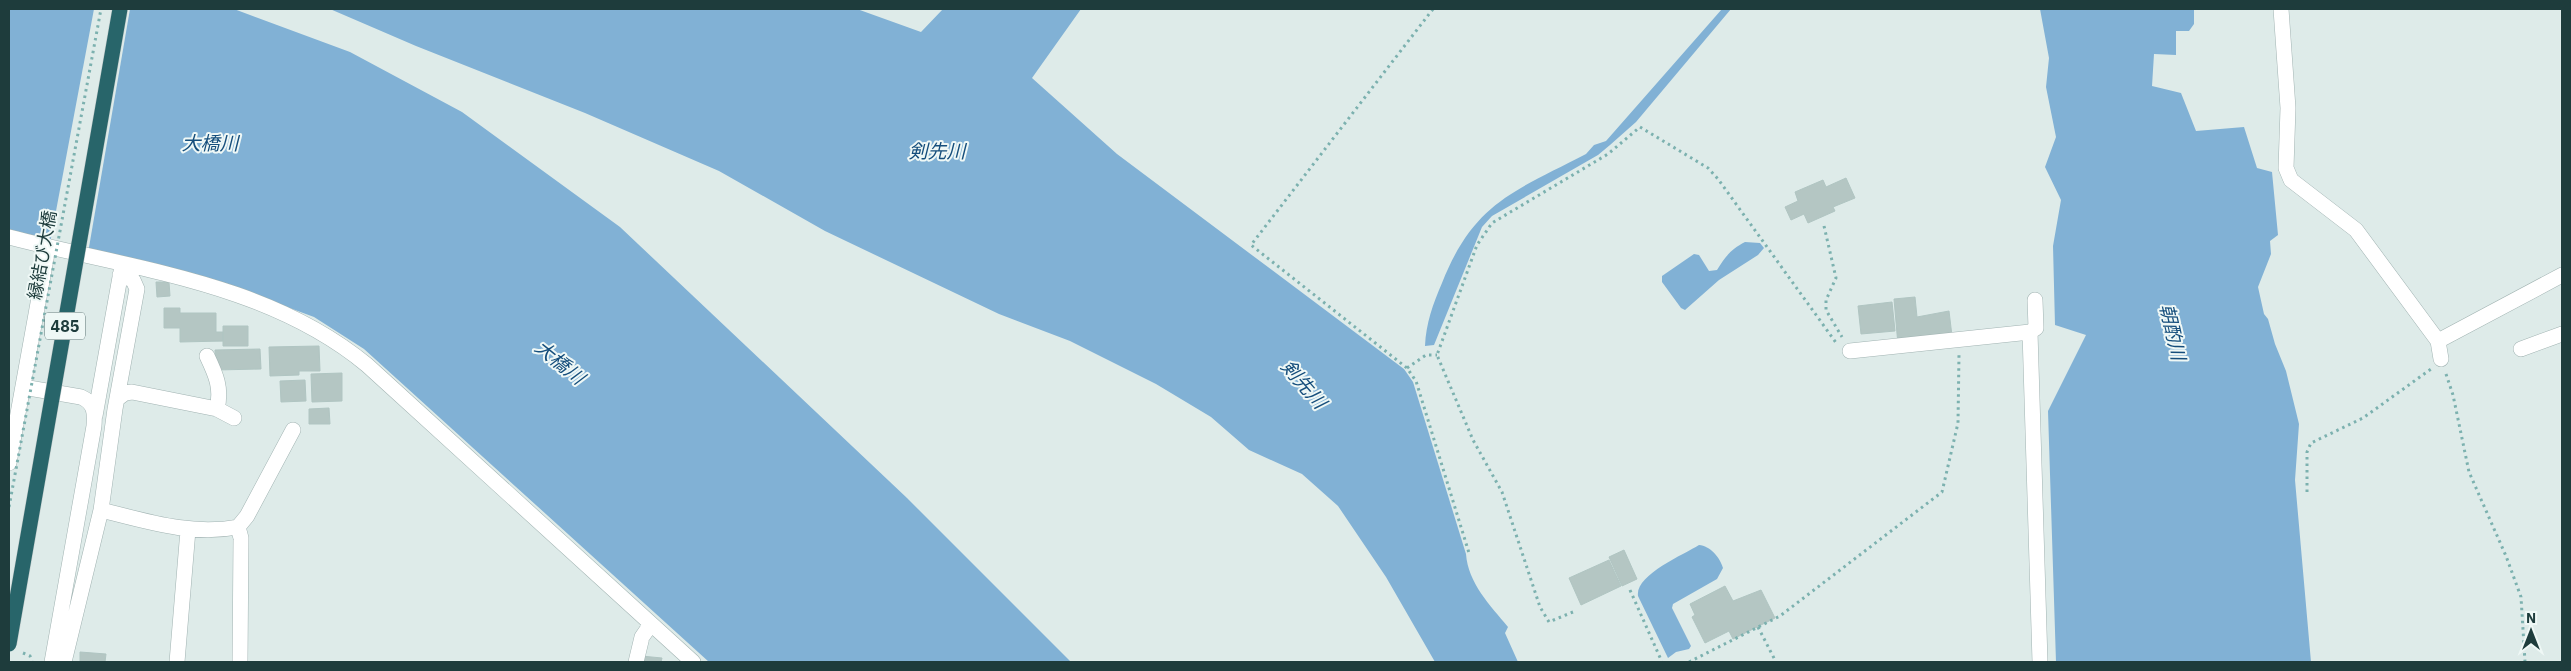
<svg xmlns="http://www.w3.org/2000/svg" width="2571" height="671" viewBox="0 0 2571 671" font-family="'IBM Plex Sans','Noto Sans JP',sans-serif">
  <style>
    .water { fill: #81b1d5 }
    .pier { fill: #deebe9 }
    .building { fill: #b4c6c3; stroke: #b0c5c2 }
    .lines { fill: none; stroke-linecap: round; stroke-linejoin: round }
    .minor-casing { stroke: #a1b3b2; stroke-width: 16 }
    .path { stroke: #7cb1af; stroke-width: 3; stroke-dasharray: 2.5 4; stroke-linecap: butt }
    .minor { stroke: #fff; stroke-width: 15 }
    .highway-bridge-casing { stroke: #c0c8c8; stroke-width: 16; stroke-linecap: butt }
    .path-bridge { stroke: #7cb1af; stroke-width: 3; stroke-dasharray: 2.5 4; stroke-linecap: butt }
    .highway-bridge { stroke: #28656a; stroke-width: 15 }
    .labels { text-anchor: middle; dominant-baseline: central; stroke-width: 4; stroke-linejoin: round; paint-order: stroke }
    .shield { fill: #eff8f6; stroke: #5d7474; stroke-width: 1 }
    .shield-label { font-size: 16px; font-weight: bold; fill: #1e3c3c }
    .street-label { font-size: 18px; fill: #1e3c3c; stroke: #eff8f6 }
    .water-label { font-size: 19px; font-style: italic; fill: #154e7c; stroke: #eff8f6 }
  </style>
  <rect width="100%" height="100%" fill="#deebe9"/>
  <!-- water -->
  <path class="water" d="M9,9H234L350,52L462,112L620,227L907,498L1071,662H709L364,349L314,317L260,297L9,232Z
    M330,9H857L921,32L943,9H1081L1032,78L1117,154L1404,369L1413,382L1466,554C1468,583 1490,605 1508,627L1505,633L1518,662H1435L1386,577L1338,506L1302,474L1249,450L1211,417L1156,384L1070,341L999,314L825,231L719,171L585,113L416,46Z
    M1722,9H1731L1636,122L1610,145L1598,155L1492,216L1482,227L1434,345L1425,346C1426,323 1433,304 1442,283C1474,202 1515,191 1586,154L1594,145L1606,141Z
    M2040,9H2194V24L2189,31H2176V55L2154,54L2152,86L2181,93L2196,131L2244,127L2257,168L2272,172L2278,235L2270,241L2271,254L2258,287L2264,314L2268,319L2275,344L2286,371L2299,424L2295,480L2311,662H2056L2048,411L2086,335L2055,325L2053,246L2061,200L2045,167L2056,137L2046,87L2049,58Z
    M1745,242L1760,243L1764,248L1758,255L1719,280L1685,310L1681,308L1662,282V276L1694,254L1699,255L1709,271L1717,270C1725,257 1731,249 1745,242Z
    M1699,545C1710,546 1720,557 1723,568L1717,579L1673,604L1672,608L1691,646L1689,649L1676,652L1668,658L1638,596C1635,575 1683,555 1699,545Z"/>
  <!-- pier -->
  <path class="pier" d="M94,9H130L88,253L50,243Z"/>
  <!-- building -->
  <path class="building" d="M1846,178L1855,198L1833,207L1835,211L1808,223L1804,214L1791,220L1785,207L1798,201L1795,192L1823,180L1826,187Z
    M156,282H169L170,296L157,297Z
    M1915,297L1917,317L1949,311L1952,336L1898,345L1894,299Z
    M1892,302L1895,331L1861,334L1858,306Z
    M164,308H180V313H216V332H223V341L180,342V328H164Z
    M223,326H248V346H223Z
    M319,346L320,371H299V375L270,376L269,347Z
    M260,349L261,369L216,370L215,350Z
    M342,373V401L312,402L311,374Z
    M305,380L306,401L281,402L280,381Z
    M329,408L330,424H309V409Z
    M1624,550L1637,579L1622,586L1609,557Z
    M1609,560L1621,586L1581,605L1569,578Z
    M1725,586L1733,601L1761,590L1775,618L1733,639L1729,631L1705,643L1692,617L1695,615L1690,604Z
    M80,652L106,654L105,662H80Z
    M641,656L662,658L661,662H641Z"/>
  <g class="lines">
    <!-- minor casing -->
    <g class="minor-casing">
      <path id="minor" d="M2281,9L2288,108L2286,168L2291,180L2356,230L2438,341L2441,359
        M9,237C131,269 267,282 367,365L693,662
        M2030,332L2040,662
        M2438,341L2562,275
        M2521,349L2562,334
        M1850,351L2030,332L2036,328L2035,300
        M207,356C216,375 222,388 217,409
        M23,387L81,397C95,403 95,413 94,426L52,662
        M117,399L125,393L132,392L217,409L234,418
        M95,416L122,266
        M9,463L48,248
        M101,510C146,521 191,536 238,527
        M64,662L101,510L115,409L137,289L133,280L120,275
        M177,662L188,530
        M240,662L241,538L238,527L247,516L293,430
        M636,662L642,637L651,624"/>
    </g>
    <!-- path -->
    <path class="path" d="M1433,9L1251,245L1407,368L1416,381L1469,553
      M1824,226L1836,278L1826,300V310L1842,337
      M1407,368L1426,355H1437
      M2446,374L2453,395L2469,472L2506,556L2521,597L2525,662
      M2307,492V452L2311,443L2363,418L2431,369
      M1630,590L1662,662
      M1573,612L1549,622L1540,607L1502,492L1473,440L1437,355L1477,245L1492,223L1608,154L1640,127L1708,168L1718,179L1837,344
      M1758,627L1776,662
      M23,653L30,656L32,662
      M1689,662L1780,616L1942,492L1958,423L1959,354"/>
    <!-- minor -->
    <use href="#minor" class="minor"/>
    <!-- highway-bridge casing -->
    <g class="highway-bridge-casing">
      <path id="highway-bridge" d="M9,644L120,9"/>
    </g>
    <!-- path-bridge -->
    <path class="path-bridge" d="M9,507L101,9"/>
    <!-- highway-bridge -->
    <use href="#highway-bridge" class="highway-bridge"/>
  </g>
  <g class="labels">
    <!-- shield labels -->
    <rect class="shield" x="45" y="312.5" width="40" height="27" rx="4"/>
    <g class="shield-label">
      <text x="65" y="326">485</text>
    </g>
    <!-- street labels -->
    <g class="street-label">
      <text transform="translate(42 255) rotate(-80)">縁結び大橋</text>
    </g>
    <!-- water labels -->
    <g class="water-label">
      <text x="210" y="143">大橋川</text>
      <text x="937" y="151">剣先川</text>
      <text transform="translate(2173 332) rotate(77)">朝酌川</text>
      <text transform="translate(560 362) rotate(39)">大橋川</text>
      <text transform="translate(1304 384) rotate(49)">剣先川</text>
    </g>
  </g>
  <!-- border -->
  <rect width="2571" height="671" fill="none" stroke="#1e3c3c" stroke-width="20"/>
  <!-- north arrow -->
  <g transform="translate(2531 631)" stroke="#eff8f6" stroke-width="4" paint-order="stroke">
  <path d="M0-4L9 19L0 12L-9 19Z" fill="#1e3c3c"/>
  <text y="-8" font-size="14" font-weight="bold" text-anchor="middle" fill="#1e3c3c">N</text>
  </g>
</svg>
